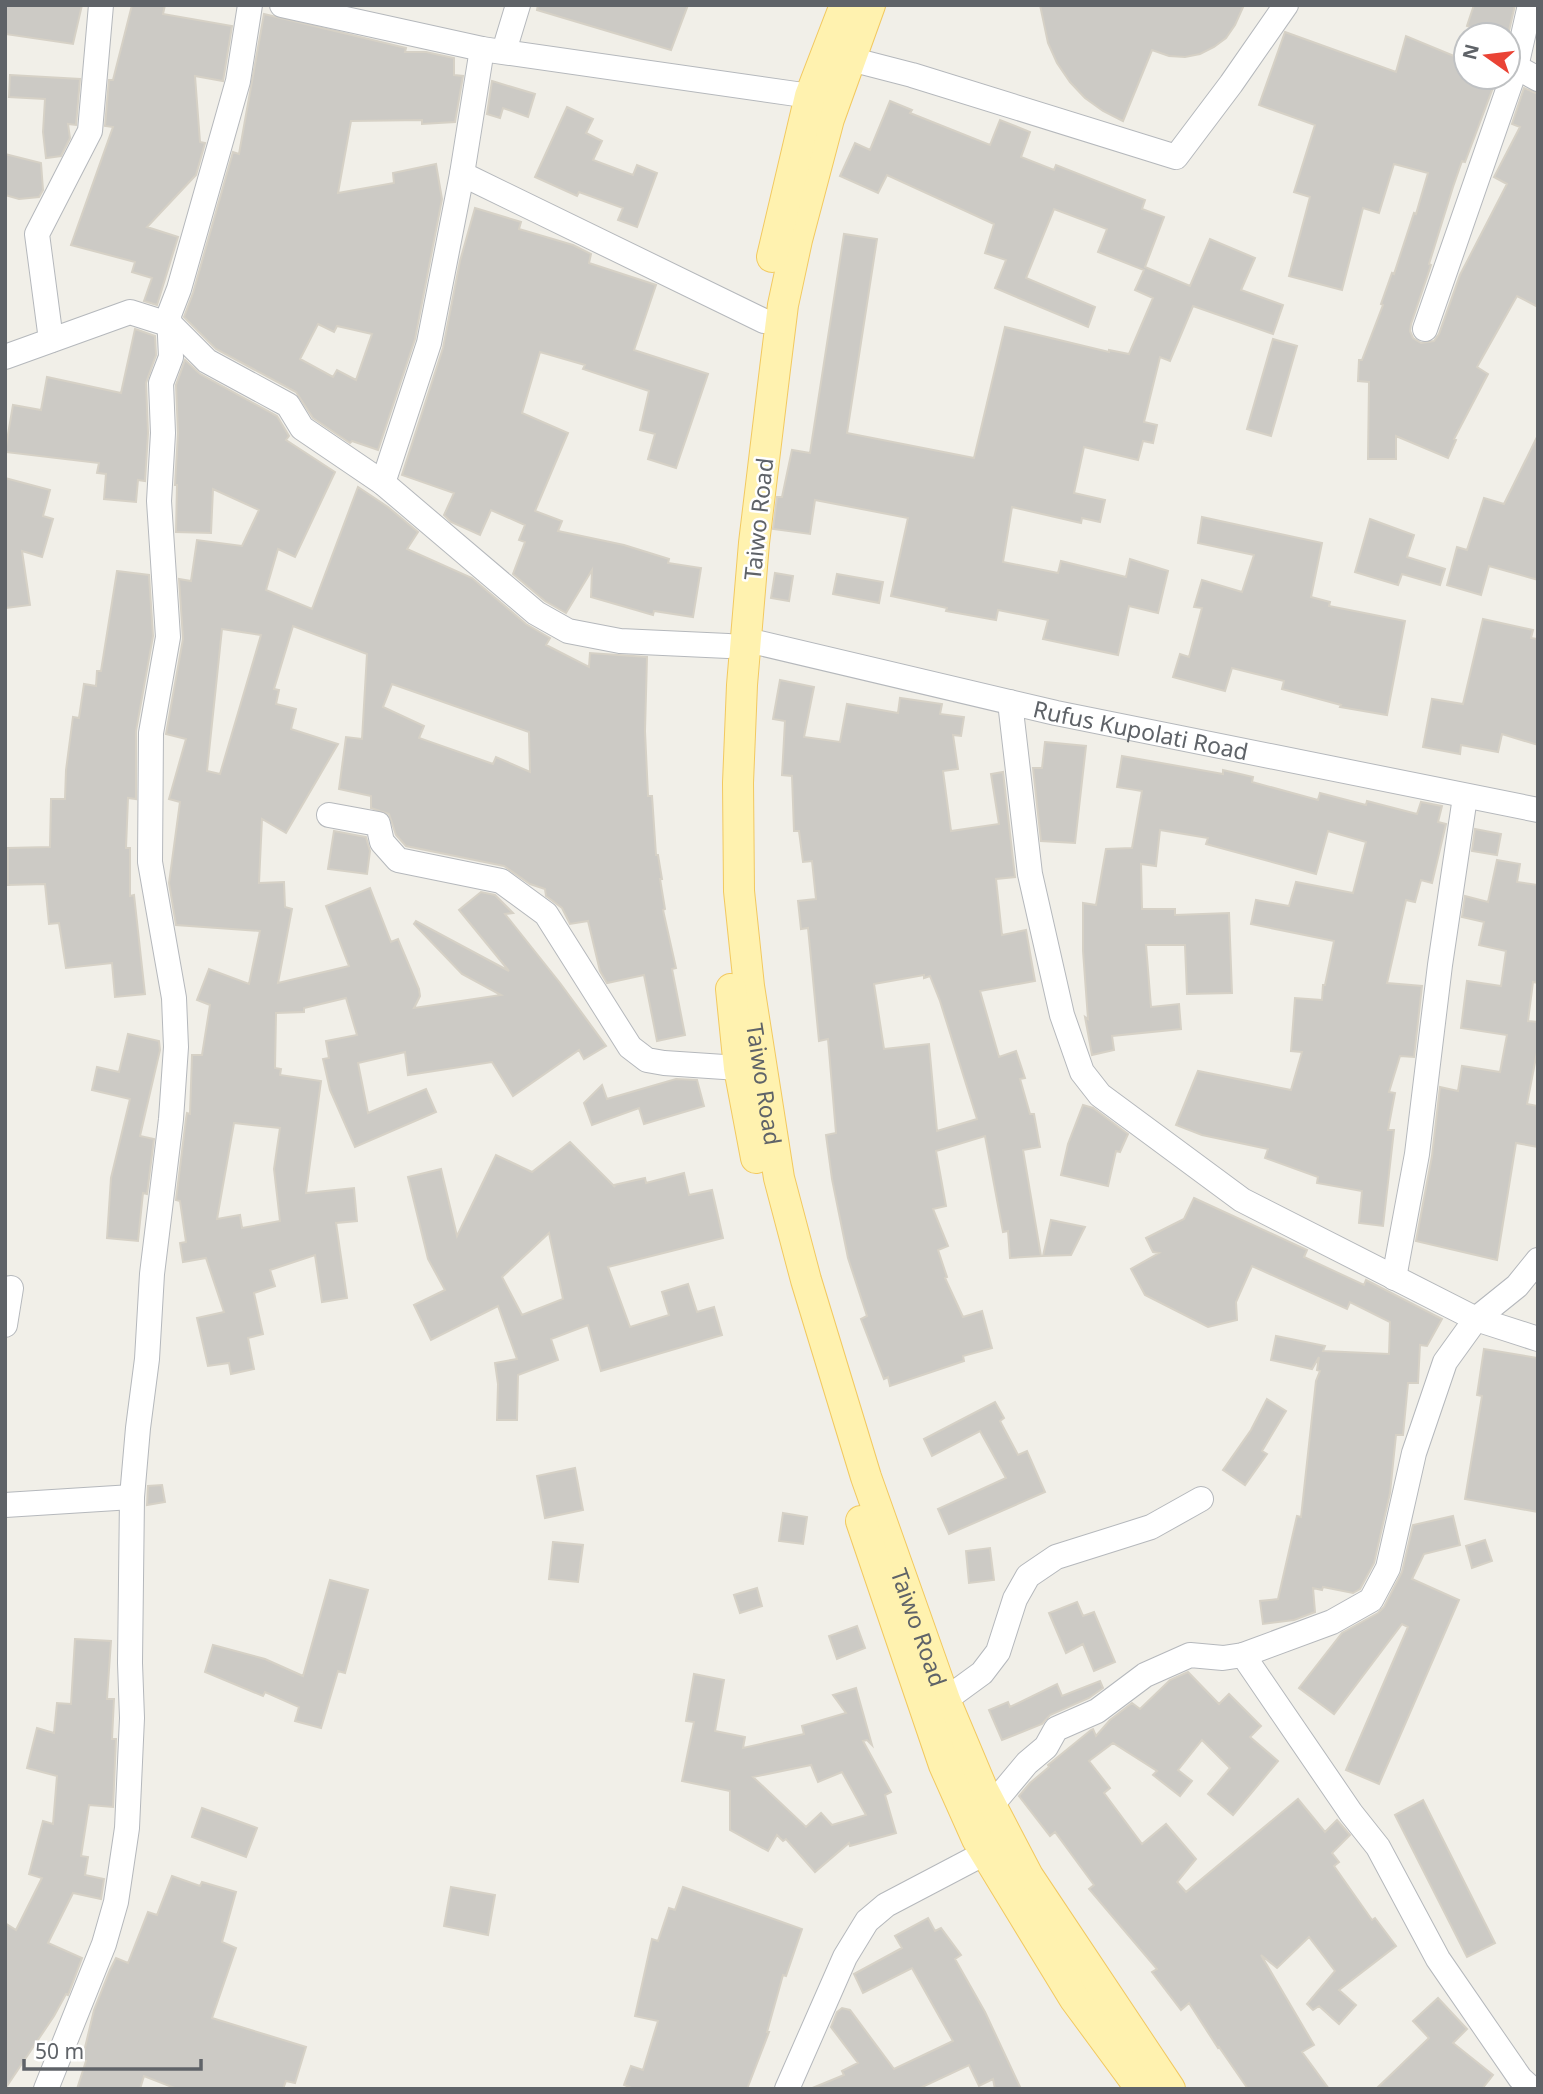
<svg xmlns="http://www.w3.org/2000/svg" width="1543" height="2094" viewBox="0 0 1543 2094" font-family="'Noto Sans',sans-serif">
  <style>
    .building { fill: #cccac5; stroke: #d6d1c6; stroke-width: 2; fill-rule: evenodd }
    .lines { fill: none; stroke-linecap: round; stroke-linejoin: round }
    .minor-casing { stroke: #b5b8bc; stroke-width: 26 }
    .major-casing { stroke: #f2c960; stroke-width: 32 }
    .minor { stroke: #fff; stroke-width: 24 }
    .major { stroke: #fff2af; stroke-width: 30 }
    .labels { text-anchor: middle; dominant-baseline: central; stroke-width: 5; stroke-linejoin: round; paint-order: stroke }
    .street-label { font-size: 23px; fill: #5f6368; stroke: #fff }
  </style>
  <rect width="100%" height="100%" fill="#f1efe8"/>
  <!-- building -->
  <path class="building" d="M5,5H82L73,44L5,34Z
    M132,5H165L163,14L232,26L223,81L195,76L200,142L205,143L196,175L147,227L178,237L157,305L144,301L152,278L132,272L135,262L71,245L113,127L105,126L109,80H113Z
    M538,5H688L671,50L537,10Z
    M1040,5H1244L1235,25L1226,38L1214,47L1200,54L1185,57L1169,56L1152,50L1123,121L1103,111L1085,98L1070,82L1057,63L1048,43Z
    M1474,5H1515L1508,35H1491L1467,26Z
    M264,14L406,48L405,52H426L454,58V75L463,76L455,122L422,124V120L351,121L338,193L394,183L393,173L436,164L442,199L415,339L378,450L352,441L350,443L313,418L296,392L216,349L184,317L193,293L233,152L239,154ZM318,324L334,332L337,326L372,334L356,380L337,370L333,377L300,359Z
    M1285,32L1396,72L1406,36L1466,61V77H1497L1465,162L1462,161L1453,187L1429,264L1431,265L1411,324L1410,331L1413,338L1421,343L1434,341L1439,334L1460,275L1507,184L1494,177L1520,127L1512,124L1524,88L1538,94V307L1517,296L1477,367L1488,374L1454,439L1456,440L1448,458L1396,436V459H1368L1369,382L1358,381L1359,360H1362L1383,305L1381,304L1392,273L1394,274L1414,213L1416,214L1428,173L1394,164L1379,213L1363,208L1342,290L1289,276L1310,197L1294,192L1315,125L1259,105Z
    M10,75L80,79L76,125L68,124L70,138L61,156L46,158L43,132L45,99L9,97Z
    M492,81L535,94L528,117L503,108L500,118L487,114Z
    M890,101L912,110L910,113L990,145L1000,120L1030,132L1021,157L1054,170L1056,165L1145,200L1142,209L1164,217L1145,267L1190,286L1210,239L1255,258L1241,290L1283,305L1273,334L1193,306L1170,361L1160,357L1144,422L1157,425L1153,443L1143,441L1138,460L1084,447L1074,493L1105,500L1100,522L1082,518L1081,523L1012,507L1003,562L1058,573L1061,561L1126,577L1130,559L1168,571L1158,613L1129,606L1118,655L1043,639L1048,620L998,610L996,620L946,611L947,608L891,596L908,518L815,500L810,534L773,529L777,497H782L792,450L810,453L844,234L877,239L847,433L974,458L1005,327L1109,352V350L1129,354L1153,298L1135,290L1144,270L1098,252L1107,229L1054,209L1026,278L1095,307L1088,327L995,288L1006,260L985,253L994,224L887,175L878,193L840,176L855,143L870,150Z
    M567,107L593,119L586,133L602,141L593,160L633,175L637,165L657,173L637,227L618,220L623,208L579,192L577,196L535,177Z
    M5,154L41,163L43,190L39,197L19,199L5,195Z
    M475,208L521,222L519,229L573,245L591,254L589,263L656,285L634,350L708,374L676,468L648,459L655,434L640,430L649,391L583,369L585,365L540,352L522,413L568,433L535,511L562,521L558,531L624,545L669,559L668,563L701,568L693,617L654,611L653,615L591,597L592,570L566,613L545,601L513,574L525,542L519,540L525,525L491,510L480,535L451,522L444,515L454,493L402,475L443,348L460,261Z
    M135,329L155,336L156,355L146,383L148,433L145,481L138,480L136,502L104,499L106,474L97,473L99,463L5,452L13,405L41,410L47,377L121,393Z
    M1273,339L1297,346L1271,436L1247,429Z
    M185,360L200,374L277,416L289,436L286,440L335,472L295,557L278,549L266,590L312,609L358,487L388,507L418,532L407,549L472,578L526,624L550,638L546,645L589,667L590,653L647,657L645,731L648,796H652L656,855H658L662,879H660L665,909L663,910L676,968L672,969L685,1035L657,1041L644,975L607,983L600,971L588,921L570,924L562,908L546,896L545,889L530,884L504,866L406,846L396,835L389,814L371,808V796L339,789L346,737L362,739L367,654L293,626L274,689L279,690L276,704L296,709L291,729L338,744L286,833L262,819L259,883L284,882L285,907L292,909L278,983L349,966L326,906L370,888L391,942L398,939L419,989L420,996L414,1008L501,995L462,974L414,924L416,921L509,971L459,910L481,892L495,895L513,913L505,914L560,983L606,1046L584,1059L579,1050L513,1096L492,1062L408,1075L405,1052L358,1063L368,1113L426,1089L436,1112L355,1147L330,1090L323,1059L329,1058L326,1041L357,1035L346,998L304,1008V1012L276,1013L275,1068L281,1069L280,1075L321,1081L306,1193L354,1188L357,1221L336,1223L347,1298L322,1302L315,1255L270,1270L275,1286L254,1293L263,1334L248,1338L254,1369L231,1374L229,1363L208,1366L197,1318L224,1312L206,1258L183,1262L180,1243L186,1242L180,1201L176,1200L186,1119L187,1113L190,1114L192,1055H202L210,1005L197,1000L209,969L249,984L260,931L176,925L169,883L180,802L169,799L186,739L166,734L183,639L179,579L191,581L197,540L242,546L259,510L213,489L211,533L176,532L177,485H175L178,433L176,385ZM222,629L261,635L220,774L207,771ZM392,684L529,732L530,772L496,757L493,764L419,738L424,726L383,707ZM234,1123L280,1128L274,1169L280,1221L242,1228L240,1215L217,1219Z
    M1538,435V580L1489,566L1481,595L1447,585L1457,547L1467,550L1484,498L1504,504Z
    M5,478L50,490L43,516L53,519L42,557L22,551L30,605L5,608Z
    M1202,517L1322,543L1311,597L1330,602L1329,606L1405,621L1387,715L1340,707L1341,705L1282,689L1284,681L1232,668L1225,691L1173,677L1180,654L1189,657L1202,608L1194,607L1202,580L1242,592L1254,555L1198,543Z
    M1370,519L1414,535L1407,557L1445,569L1440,585L1402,574L1398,585L1355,572Z
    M117,571L149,575L153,636L136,731V799L128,798L126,848H130V896L134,895L145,994L115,997L112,963L66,968L59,923L49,924L45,884L8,885V848L50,847L51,799H65L66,770L73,717L79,718L84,684L96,686L97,671H101Z
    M775,573L793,576L789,601L771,598Z
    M837,574L883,582L879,603L833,594Z
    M1483,619L1533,630L1531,638L1538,639V745L1502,734L1498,752L1461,745L1460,754L1423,747L1432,699L1463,704Z
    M780,680L814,687L804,737L840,742L847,704L898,713L900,698L942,704L940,714L964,717L961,736L953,735L958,769L943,771L951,831L999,824L991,774L1003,772L1015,877L996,879L1002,935L1026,930L1035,981L980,991L999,1057L1016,1051L1025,1078L1020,1079L1030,1114H1034L1040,1147L1023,1150L1041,1256L1010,1258L1008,1231L1003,1232L985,1136L936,1151L946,1206L933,1209L948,1246L938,1250L947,1277L945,1278L963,1317L982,1311L992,1348L963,1356L964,1361L890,1386L888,1377L884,1379L861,1319L867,1316L848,1258L832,1179L826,1135L836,1133L828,1039L819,1041L808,928L801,929L798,901L816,899L812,861L803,862L799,831H794L792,776L782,775L785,721L773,719ZM924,975V978L930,976L940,1001L977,1119L937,1131L929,1044L884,1049L874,984Z
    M1045,742L1086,746L1075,843L1041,841L1033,768H1042Z
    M1122,756L1223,774V770L1253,777L1252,782L1318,800L1320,793L1366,805L1367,801L1417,814L1421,802L1442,806L1438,822L1446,824L1432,883L1421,880L1415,902L1406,900L1387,983L1422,986L1414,1057L1400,1056L1389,1092L1395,1093L1388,1130H1394L1383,1226L1359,1223L1362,1191L1317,1183L1318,1177L1265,1158L1268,1149L1202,1135L1176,1125L1198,1071L1291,1090L1302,1052L1291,1051L1295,998L1322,1000L1323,985H1325L1334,941L1251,924L1256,900L1289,906L1296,882L1353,893L1366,842L1328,831L1316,874L1206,844L1208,838L1160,830L1156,866L1141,864L1142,909H1175V915L1229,913L1232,993L1187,994L1185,945H1146L1151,1007L1179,1004L1181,1029L1112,1036L1114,1050L1092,1055L1085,1017L1088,1019L1083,951V903L1096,905L1106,849L1132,848L1142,791L1117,787Z
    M1475,829L1501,834L1497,855L1472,851Z
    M334,831L366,837L370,851L367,874L328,869Z
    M1497,860L1520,864L1517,882L1538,885V983L1533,982L1528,1021L1538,1022V1047L1527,1104L1538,1106V1147L1516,1143L1497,1260L1416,1241L1432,1156L1440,1087L1458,1091L1462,1066L1500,1072L1507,1035L1461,1028L1467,981L1501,986L1506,951L1479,945L1484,922L1462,917L1465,896L1488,902Z
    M128,1034L159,1041L160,1050L140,1136L154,1139L147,1194L143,1193L138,1241L107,1238L111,1178L130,1099L92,1090L97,1067L119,1072Z
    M676,1079L697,1080L704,1106L644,1124L639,1108L592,1125L584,1103L602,1085L607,1099Z
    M1083,1105L1093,1108L1128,1134L1120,1152L1116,1151L1108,1186L1061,1175L1068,1144Z
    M570,1142L615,1187L614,1185L645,1178L646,1183L684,1173L689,1195L712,1190L723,1238L608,1267L630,1327L669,1315L662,1292L688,1284L697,1312L714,1307L722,1335L601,1371L588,1325L551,1339L558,1360L518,1375L517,1420H497L498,1384L495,1363L517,1359L498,1306L431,1340L414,1305L445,1290L428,1259L408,1177L441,1169L457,1236L496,1155L532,1172ZM549,1233L563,1299L522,1315L502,1277Z
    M1194,1198L1307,1250L1304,1257L1364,1285L1366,1280L1442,1319L1427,1346L1420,1345L1418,1383H1408L1403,1435H1396L1390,1493L1374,1563L1360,1589L1353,1593L1323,1587L1322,1590L1313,1588L1315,1612L1294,1620L1263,1624L1260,1601L1278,1599L1297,1516L1301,1517L1316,1381L1320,1371L1317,1370L1319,1357L1312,1369L1271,1360L1276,1336L1325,1346L1323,1351L1389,1354L1390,1322L1350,1302L1347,1309L1252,1266L1236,1302L1237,1320L1208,1327L1145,1295L1131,1269L1159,1253L1153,1252L1146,1238L1184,1219Z
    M1051,1220L1085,1227L1071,1255L1043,1256Z
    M1484,1349L1538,1358V1512L1465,1499L1482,1396L1477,1395Z
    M1267,1399L1286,1411L1262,1451L1267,1454L1245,1485L1223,1470L1251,1430Z
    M995,1402L1004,1418L1000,1421L1018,1455L1027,1451L1045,1492L949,1534L938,1509L1006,1478L980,1431L932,1456L924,1439Z
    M575,1468L583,1510L545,1518L537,1476Z
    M162,1485L165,1502L147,1505L148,1486Z
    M783,1513L807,1517L803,1544L779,1541Z
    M1453,1516L1460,1545L1424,1554L1412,1579L1459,1600L1379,1784L1346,1770L1408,1627L1402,1624L1334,1714L1299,1688L1342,1633L1378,1613L1384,1607L1402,1572L1413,1525Z
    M1485,1540L1492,1561L1472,1568L1466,1546Z
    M553,1542L583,1545L578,1582L549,1579Z
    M990,1548L994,1580L969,1583L966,1551Z
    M330,1580L368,1590L345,1673L338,1671L321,1728L295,1721L299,1707L265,1692L263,1696L205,1672L213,1645L265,1659L303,1676Z
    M757,1588L762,1606L740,1613L734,1595Z
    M1077,1602L1083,1616L1094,1612L1115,1662L1094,1671L1083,1644L1066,1653L1049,1613Z
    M857,1626L865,1648L837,1659L829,1636Z
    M75,1639L111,1641L107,1699H114L112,1739H116L113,1807L89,1805L81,1856L88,1857L85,1875L104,1879L101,1899L73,1893L48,1943L82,1958L68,1995L66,1994L54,2016L5,2089V1923L16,1930L42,1878L29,1874L43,1821L53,1824L57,1776L27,1768L37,1728L54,1733L57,1703L71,1704Z
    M1188,1672L1219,1704L1229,1694L1261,1726L1250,1737L1278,1761L1233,1815L1208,1794L1230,1768L1202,1740L1178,1770L1192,1781L1180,1796L1153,1775L1157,1771L1113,1743L1089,1761L1110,1788L1104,1793L1142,1844L1166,1824L1196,1859L1177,1882L1186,1892L1298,1799L1325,1832L1337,1820L1350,1835L1332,1853L1339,1862L1334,1866L1372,1920L1375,1918L1396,1946L1339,1990L1356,2005L1339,2024L1319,2006L1313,2010L1307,2004L1335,1971L1309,1937L1277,1968L1261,1955L1314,2045L1302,2052L1329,2089H1248L1219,2047L1218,2048L1189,2003L1181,2010L1152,1972L1157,1969L1089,1889L1094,1885L1055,1832L1050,1836L1019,1796L1030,1783L1049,1767L1048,1765L1091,1730L1093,1729L1096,1736L1110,1720L1132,1703L1140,1709L1170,1680Z
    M694,1674L724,1680L715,1731L745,1737L743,1748L804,1734L802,1726L846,1713L833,1695L856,1688L872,1745L867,1740L863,1741L891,1792L885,1795L896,1833L850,1846L849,1843L815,1872L786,1839L783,1841L777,1835L768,1851L730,1830V1791L682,1781L694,1722L686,1721ZM811,1765L818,1782L842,1772L866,1815L832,1825L821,1813L806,1827L753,1777Z
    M1100,1681L1103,1688L1089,1698L1050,1715L1042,1724L1002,1740L989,1710L1008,1702L1010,1707L1057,1684L1062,1696Z
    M1423,1800L1495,1943L1467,1957L1395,1815Z
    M202,1808L257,1828L246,1857L192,1837Z
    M172,1876L200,1886L202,1882L236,1892L222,1942L236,1948L212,2018L306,2047L295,2083L286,2081L283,2089H177L144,2076L140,2089H77L86,2061L82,2060L94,2010L110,1970L116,1958L128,1963L148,1912L157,1915Z
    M451,1887L495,1895L488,1935L444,1926Z
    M683,1887L802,1929L786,1976L783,1975L767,2032H769L747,2089H634L624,2085L631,2066L643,2070L658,2021L635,2016L652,1939L658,1941L669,1908L675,1910Z
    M928,1918L935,1931L941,1928L961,1955L955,1959L985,2012L1021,2089H995L993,2079L979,2086L969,2065L918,2089H810L844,2075L842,2071L858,2063L831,2027L837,2012L842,2008L850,2010L894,2069L953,2041L912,1968L863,1993L854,1974L902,1948L895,1936Z
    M1438,1998L1467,2029L1453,2043L1493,2075L1482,2089H1376L1429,2038L1413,2021Z"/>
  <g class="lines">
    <!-- minor casing -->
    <g class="minor-casing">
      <g id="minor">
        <path d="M282,5L482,49L810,96"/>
        <path d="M504,51L518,5"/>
        <path d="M850,59L912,75L1176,157L1231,84L1286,5"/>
        <path d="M1516,67L1538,79"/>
        <path d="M462,174L764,321"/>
        <path d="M1425,329L1516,67L1530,5"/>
        <path d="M51,340L37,234L90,131L101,5"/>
        <path d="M5,357L130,312L171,325L207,361L288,405L302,428L383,483L536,613L568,631L620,641L728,646"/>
        <path d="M383,483L429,343L462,174L482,49"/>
        <path id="s1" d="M747,640L1056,713L1538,810"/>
        <path d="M1010,702L1030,874L1062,1015L1082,1072L1100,1095L1242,1200L1476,1319L1538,1339"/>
        <path d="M329,815L378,824L382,842L398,860L501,881L546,914L630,1047L647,1060L664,1063L739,1068"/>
        <path d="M1394,1278L1417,1154L1440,965L1465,797"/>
        <path d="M5,1325L11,1288"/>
        <path d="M5,1505L132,1497"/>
        <path d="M1243,1655L1351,1813L1378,1847L1438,1959L1520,2078L1532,2089"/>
        <path d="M945,1700L982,1673L998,1652L1015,1599L1028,1576L1056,1557L1151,1527L1201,1499"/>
        <path d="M991,1806L1027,1763L1046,1747L1056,1729L1097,1711L1145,1675L1190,1655L1223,1658L1243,1655L1332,1622L1371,1600L1388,1568L1414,1453L1445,1362L1476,1319L1517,1286L1538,1260"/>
        <path d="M46,2089L104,1944L116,1902L127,1828L132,1718L130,1663L132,1497L138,1428L147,1359L152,1274L171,1119L176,1047L174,998L150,862L151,733L168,637L159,501L163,433L161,383L171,357L169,315L179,289L238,81L250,5"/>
        <path d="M787,2089L845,1957L867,1921L886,1905L985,1853"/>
      </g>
    </g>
    <!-- major casing -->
    <g class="major-casing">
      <g id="major">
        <path id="s2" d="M870,5L829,119L797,240L783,305L775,369L754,543L742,685L738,783L739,891L749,986L779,1178L806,1280L866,1477L945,1700L982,1788L1028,1876L1170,2089"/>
        <path d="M772,257L810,96L845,5"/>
        <path d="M731,989L739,1068L756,1158"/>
        <path d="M861,1521L944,1765L977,1839L1074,1998L1141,2089"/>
      </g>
    </g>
    <!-- minor -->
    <use href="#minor" class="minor"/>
    <!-- major -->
    <use href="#major" class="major"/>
  </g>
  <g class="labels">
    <!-- street labels -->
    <g class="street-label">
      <text transform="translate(758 519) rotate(-84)">Taiwo Road</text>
      <text stroke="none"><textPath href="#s1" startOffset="404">Rufus Kupolati Road</textPath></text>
      <text stroke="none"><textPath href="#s2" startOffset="1096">Taiwo Road</textPath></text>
      <text stroke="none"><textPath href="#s2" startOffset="1662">Taiwo Road</textPath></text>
    </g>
  </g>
  <!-- border -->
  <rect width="1543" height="2094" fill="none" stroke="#5f6368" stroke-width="14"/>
  <!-- north arrow -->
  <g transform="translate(1487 56) rotate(284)"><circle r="33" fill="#ffffff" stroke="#bfc1c3" stroke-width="2"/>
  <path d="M0-5L12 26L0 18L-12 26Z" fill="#ea4335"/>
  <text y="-10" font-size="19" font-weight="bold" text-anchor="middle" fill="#5f6368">N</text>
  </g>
  <!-- scale -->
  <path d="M24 2059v10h177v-10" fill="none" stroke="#5f6368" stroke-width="3.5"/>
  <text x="35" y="2059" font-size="21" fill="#5f6368" stroke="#ffffff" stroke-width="5" paint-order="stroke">50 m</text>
</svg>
